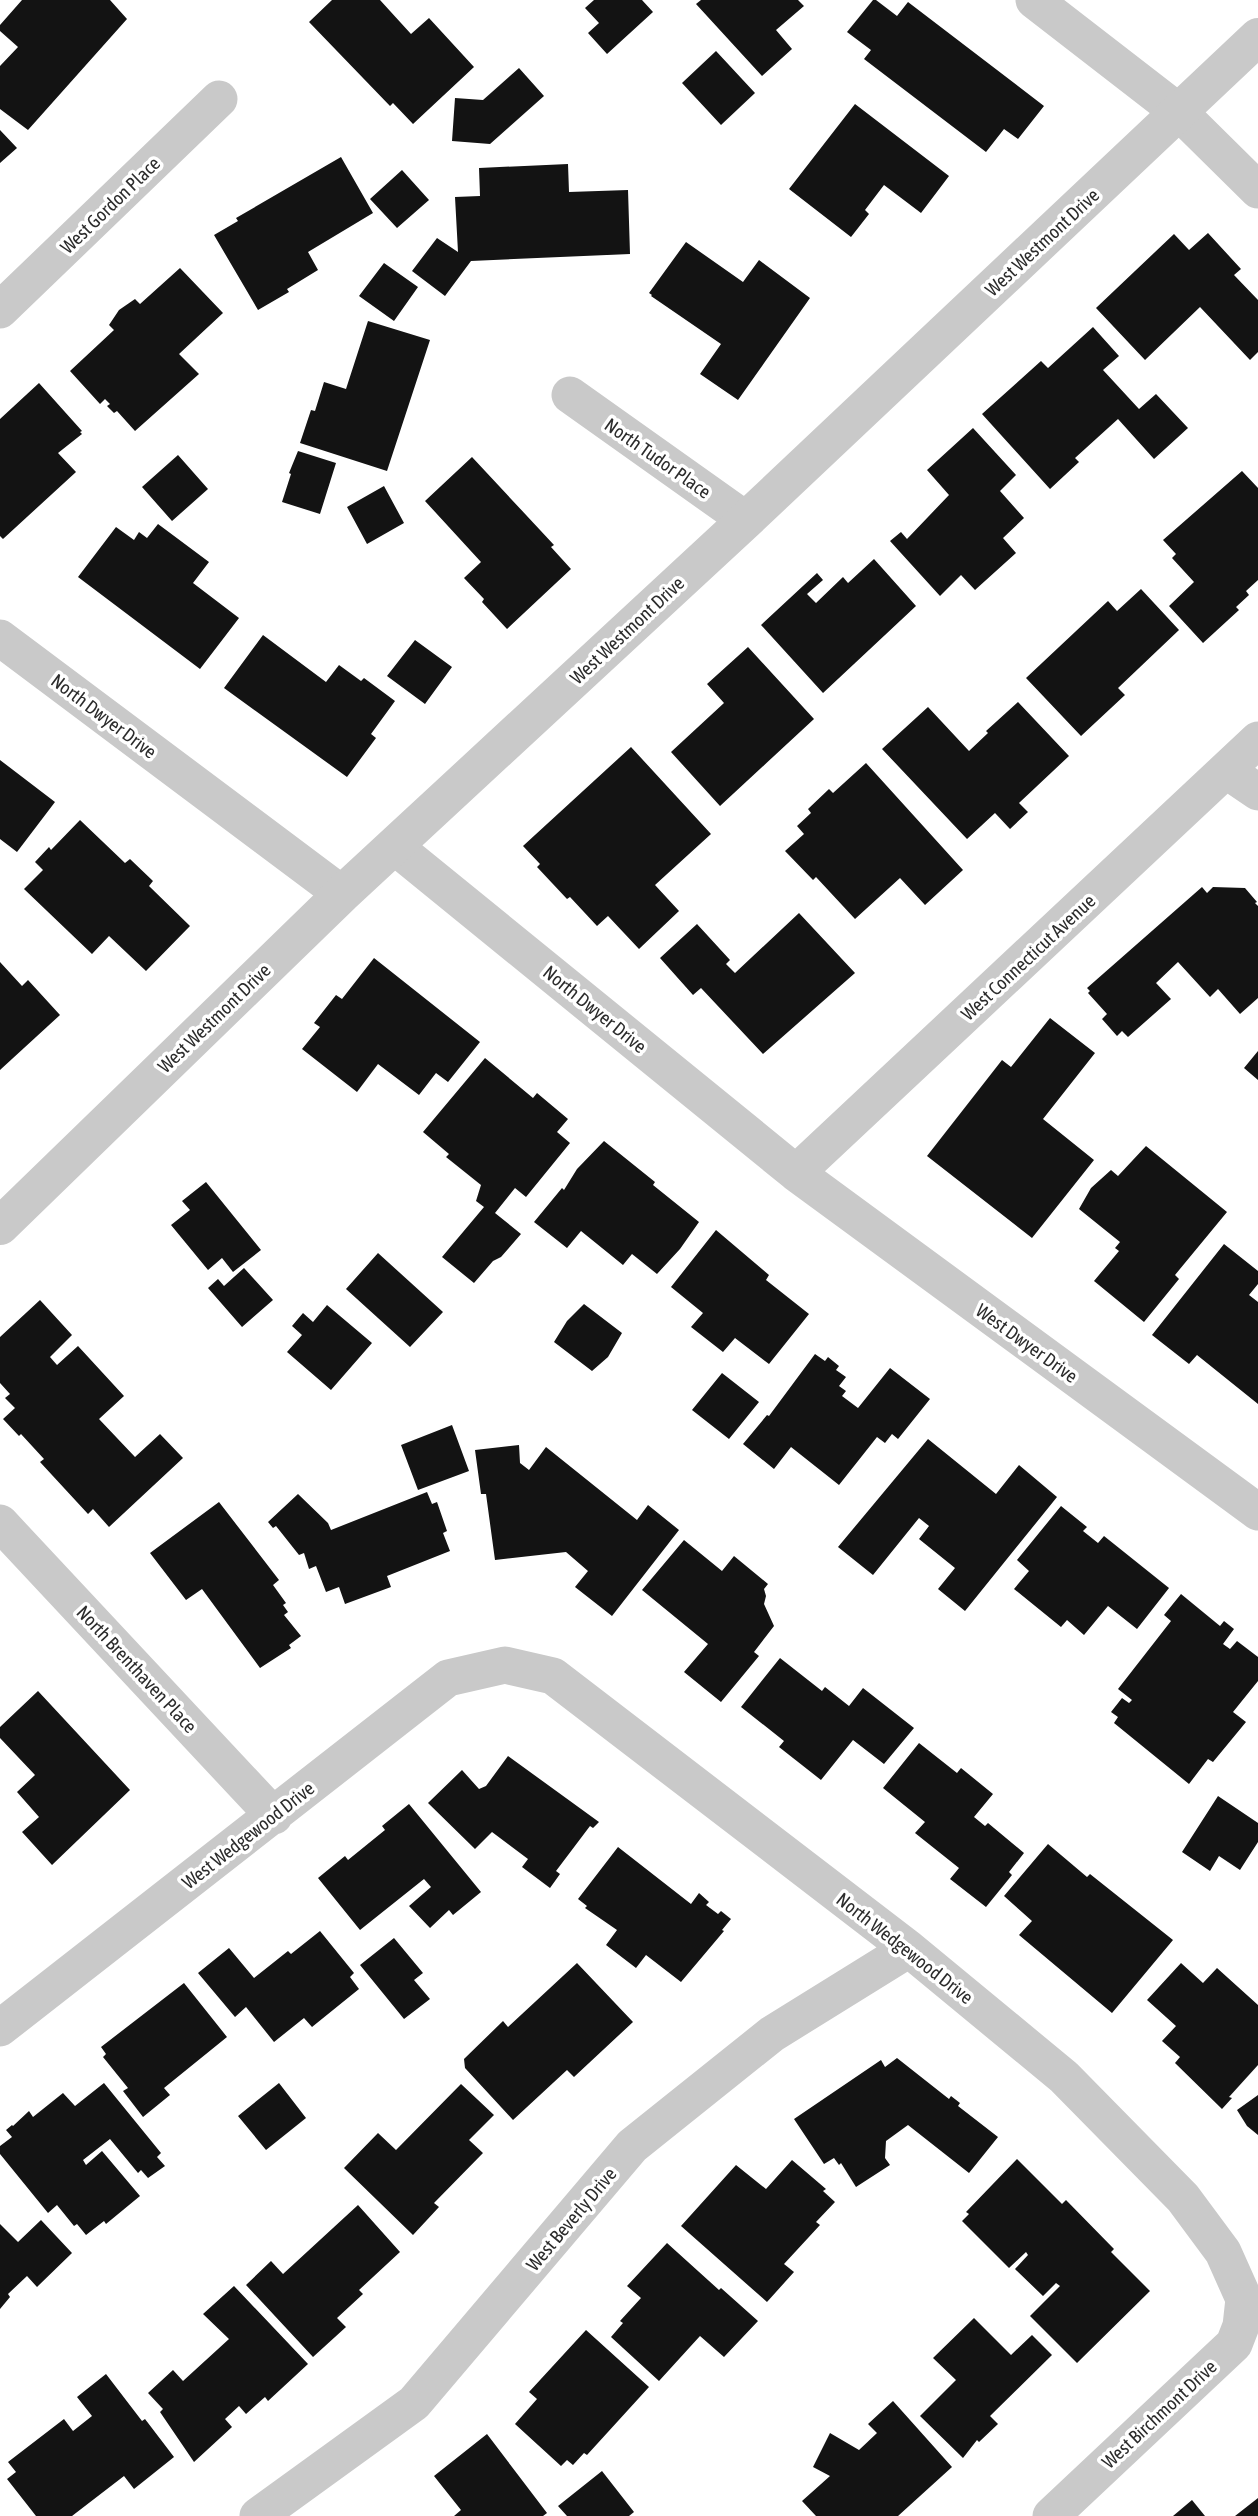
<svg xmlns="http://www.w3.org/2000/svg" width="1258" height="2516" viewBox="0 0 1258 2516" font-family="'Asap Condensed',sans-serif">
  <style>
    .building { fill: #131313 }
    .lines { fill: none; stroke-linecap: round; stroke-linejoin: round }
    .minor { stroke: #c9c9c9; stroke-width: 37 }
    .tertiary { stroke: #c9c9c9; stroke-width: 38 }
    .labels { text-anchor: middle; dominant-baseline: central; stroke-width: 7; stroke-linejoin: round; paint-order: stroke }
    .street-label { font-size: 19px; fill: #2c2c2c; stroke: #fff }
  </style>
  <rect width="100%" height="100%" fill="#fff"/>
  <!-- building -->
  <path class="building" d="M22,0H110L127,19L28,130L0,109V66L18,47L0,31V25Z
    M332,0H380L411,34L429,18L474,67L413,124L393,103L390,106L309,22Z
    M594,0H642L653,12L607,54L588,33L599,23L585,8Z
    M701,0H798L804,6L776,30L792,49L762,76L696,4Z
    M873,0H876L897,16L908,2L1044,106L1018,139L1004,129L986,152L864,59L871,50L847,32Z
    M716,51L755,93L721,125L682,83Z
    M519,68L544,96L490,144L452,141L455,98L483,100Z
    M855,104L949,176L921,213L884,185L865,210L869,214L851,237L789,189Z
    M0,130L17,148L0,163Z
    M341,157L373,213L308,252L318,270L287,289L289,292L258,310L214,235L238,221L236,218Z
    M568,164L569,192L628,190L630,254L471,261L445,296L412,271L437,238L458,252L455,197L480,196L479,168Z
    M402,170L429,200L397,228L370,199Z
    M1208,233L1241,269L1234,275L1258,300V352L1250,360L1200,307L1145,360L1096,308L1174,234L1189,250Z
    M686,242L743,282L759,260L810,298L738,400L700,374L721,344L651,296L652,295L649,293Z
    M384,263L418,287L394,321L359,296Z
    M180,268L223,313L179,354L199,374L135,431L117,411L114,413L107,406L110,404L105,399L100,404L70,371L114,330L109,325L119,310L135,299L140,304Z
    M368,321L430,340L387,471L300,443L311,410L315,411L324,382L346,389Z
    M1093,327L1119,356L1103,370L1139,409L1156,394L1188,428L1154,459L1118,419L1075,458L1079,462L1050,489L982,414L1041,361L1048,368Z
    M39,383L82,431L80,432L82,434L58,453L76,472L3,539L0,536V419Z
    M973,428L1016,475L1000,491L1024,518L1003,538L1016,553L975,590L961,575L940,596L890,541L901,532L907,539L949,495L927,470Z
    M298,451L336,463L320,514L282,502L291,474L289,473Z
    M178,455L208,489L172,521L142,487Z
    M472,457L554,545L551,547L571,569L507,629L482,602L484,599L464,578L481,562L425,501Z
    M1242,471L1258,488V580L1246,591L1249,595L1236,607L1239,610L1203,643L1169,606L1194,582L1172,558L1176,554L1163,540Z
    M384,486L404,523L367,544L347,507Z
    M158,524L209,562L193,583L239,618L200,669L78,577L116,527L134,540L139,532L147,538Z
    M874,559L916,606L823,693L761,625L817,573L823,580L807,594L816,603L843,577L848,583Z
    M1141,589L1179,630L1118,688L1125,695L1081,736L1026,678L1108,601L1117,611Z
    M263,635L326,682L339,665L361,681L364,678L395,701L371,734L376,738L347,777L224,688Z
    M415,640L452,667L425,704L387,676Z
    M748,647L814,719L720,806L671,752L724,703L707,684Z
    M1018,702L1069,756L1019,803L1028,812L1010,829L995,813L967,839L882,749L928,707L969,751L988,733L986,731Z
    M631,747L711,834L655,885L679,911L639,949L608,916L597,926L570,897L567,899L537,867L540,864L523,846Z
    M0,760L55,802L17,852L0,839Z
    M866,763L963,870L925,905L900,878L855,919L816,877L813,880L785,851L804,834L797,826L811,813L808,809L829,789L833,793Z
    M80,820L125,863L130,859L153,881L149,886L190,926L146,971L109,936L92,954L24,889L43,870L35,862L49,847L51,850Z
    M1202,887L1207,893L1213,887L1245,888L1257,902L1255,903L1258,906V998L1240,1014L1218,989L1210,997L1178,962L1156,983L1171,999L1128,1037L1122,1031L1117,1036L1102,1019L1107,1014L1088,993L1090,991L1087,988Z
    M799,913L855,973L763,1054L701,988L693,995L660,958L697,924L730,960L726,964L735,973Z
    M374,958L480,1042L448,1082L436,1073L419,1095L378,1064L357,1092L302,1049L320,1027L314,1023L336,995L342,999Z
    M0,962L22,986L28,980L60,1015L0,1070Z
    M1050,1018L1095,1053L1043,1119L1094,1160L1032,1238L927,1156L1002,1060L1011,1067Z
    M1258,1051V1080L1244,1068Z
    M485,1058L533,1098L537,1093L568,1119L557,1132L570,1143L526,1197L515,1188L495,1213L521,1234L501,1257L493,1261L474,1283L442,1257L484,1207L476,1201L481,1185L446,1157L449,1154L423,1132Z
    M604,1141L655,1182L653,1185L699,1222L680,1249L657,1274L632,1254L623,1265L581,1231L567,1248L534,1222L562,1188L564,1190L577,1169Z
    M1146,1146L1227,1212L1175,1275L1179,1279L1144,1322L1094,1281L1119,1251L1115,1248L1120,1242L1079,1209L1091,1188L1111,1170L1118,1176Z
    M206,1182L261,1250L233,1272L222,1258L208,1270L171,1225L190,1210L182,1201Z
    M716,1230L769,1275L766,1280L809,1314L769,1364L735,1338L723,1352L691,1327L703,1313L671,1287Z
    M1224,1244L1258,1271V1284L1249,1295L1258,1302V1404L1197,1355L1189,1364L1152,1335Z
    M378,1253L443,1312L410,1347L346,1289Z
    M244,1268L273,1300L242,1327L208,1288L218,1279L224,1286Z
    M40,1300L72,1335L50,1357L57,1365L78,1346L124,1396L99,1419L135,1457L160,1434L183,1458L109,1527L93,1509L88,1514L40,1462L44,1459L21,1434L19,1436L3,1419L15,1408L5,1398L10,1394L0,1383V1337Z
    M584,1304L622,1333L608,1357L592,1371L554,1342L567,1321Z
    M327,1305L372,1343L331,1390L287,1352L302,1335L292,1326L303,1313L313,1322Z
    M815,1354L825,1361L828,1357L839,1366L836,1370L846,1377L839,1386L846,1391L842,1396L858,1408L890,1368L930,1399L898,1439L892,1434L885,1443L877,1437L839,1485L791,1447L774,1469L743,1444L767,1415L769,1416Z
    M722,1373L759,1402L729,1439L692,1410Z
    M452,1425L469,1471L418,1490L401,1445Z
    M928,1439L996,1494L1019,1465L1057,1497L965,1611L938,1589L955,1568L919,1539L929,1526L919,1518L873,1575L838,1547Z
    M519,1445L520,1463L529,1470L546,1447L637,1520L648,1505L679,1530L612,1616L575,1587L588,1571L566,1552L495,1560L486,1494H481L475,1450Z
    M427,1492L432,1504L437,1502L447,1531L443,1533L450,1551L387,1576L391,1587L345,1604L339,1587L326,1592L316,1566L309,1569L304,1553L299,1555L276,1526L273,1528L268,1522L298,1494L328,1523L331,1530Z
    M219,1502L279,1580L273,1585L286,1603L283,1605L288,1612L284,1615L301,1636L289,1645L291,1648L260,1668L202,1589L186,1600L150,1553Z
    M1061,1506L1087,1527L1083,1531L1098,1543L1104,1536L1169,1588L1137,1629L1108,1606L1084,1635L1067,1620L1061,1627L1014,1589L1029,1571L1017,1560Z
    M684,1540L722,1571L734,1556L768,1584L764,1589L766,1596L764,1604L774,1626L754,1652L759,1656L721,1702L684,1672L708,1644L642,1590Z
    M1181,1594L1220,1626L1224,1621L1234,1629L1223,1644L1230,1649L1237,1641L1258,1657V1681L1233,1712L1246,1722L1213,1762L1208,1759L1189,1784L1114,1723L1118,1717L1111,1712L1122,1698L1129,1703L1132,1700L1118,1689L1171,1621L1164,1615Z
    M780,1658L822,1691L825,1687L849,1706L863,1688L914,1728L884,1764L853,1740L821,1780L779,1747L784,1741L741,1707Z
    M38,1691L130,1790L52,1865L22,1832L39,1817L17,1792L35,1775L0,1738V1727Z
    M919,1743L957,1773L961,1768L993,1794L974,1817L985,1826L988,1823L1024,1853L1009,1872L1012,1875L986,1907L950,1879L959,1868L915,1833L925,1822L883,1788Z
    M508,1756L599,1822L593,1828L590,1826L556,1871L560,1874L550,1888L522,1867L528,1859L492,1832L475,1849L428,1803L462,1770L479,1789L486,1786Z
    M1218,1796L1258,1823V1842L1240,1870L1219,1856L1210,1871L1182,1852Z
    M409,1804L481,1892L453,1915L449,1910L430,1928L409,1906L431,1887L424,1879L360,1930L318,1878L345,1856L348,1860L385,1830L382,1826Z
    M1048,1844L1087,1877L1090,1874L1173,1940L1112,2013L1019,1935L1032,1921L1004,1896Z
    M618,1847L691,1904L699,1893L709,1902L706,1905L718,1914L721,1911L731,1919L722,1930L724,1931L681,1982L646,1955L636,1968L606,1945L617,1930L585,1908L587,1906L578,1899Z
    M320,1931L354,1973L350,1977L359,1989L312,2027L304,2018L274,2042L246,2007L235,2017L198,1973L229,1948L254,1978L288,1951L291,1954Z
    M394,1938L423,1973L414,1980L430,1999L404,2019L360,1965Z
    M577,1963L633,2022L574,2077L567,2070L513,2120L465,2068L464,2059L503,2021L508,2027Z
    M1181,1963L1203,1983L1217,1968L1258,2005V2065L1229,2097L1232,2098L1222,2109L1175,2063L1180,2057L1162,2041L1176,2026L1147,2000Z
    M184,1983L227,2037L164,2088L170,2095L143,2117L123,2091L128,2088L103,2057L106,2054L101,2047Z
    M897,2058L949,2099L951,2096L960,2103L958,2106L998,2137L969,2173L908,2125L886,2141L885,2158L890,2165L856,2187L841,2163L839,2165L834,2158L824,2164L794,2119L881,2060L885,2067Z
    M104,2083L161,2153L157,2157L165,2166L148,2178L141,2170L138,2173L110,2139L83,2160L86,2165L102,2151L140,2196L106,2224L104,2221L86,2235L77,2224L74,2226L57,2205L48,2213L0,2154V2146L12,2137L6,2130L12,2125L13,2126L29,2111L33,2117L63,2093L75,2106Z
    M279,2083L306,2118L266,2150L238,2116Z
    M461,2084L494,2115L469,2140L483,2153L434,2203L439,2207L413,2235L344,2168L378,2133L396,2150Z
    M1258,2095V2135L1247,2126L1237,2110Z
    M1017,2159L1062,2204L1066,2200L1114,2249L1111,2252L1150,2291L1077,2363L1030,2316L1060,2286L1056,2283L1043,2296L1015,2269L1028,2255L1026,2252L1009,2268L962,2221L969,2214L966,2212Z
    M792,2160L826,2189L823,2191L835,2202L816,2222L820,2225L784,2264L794,2272L767,2302L681,2226L736,2165L766,2189Z
    M358,2205L400,2252L359,2290L363,2294L337,2318L346,2327L313,2357L246,2285L271,2261L283,2274Z
    M41,2220L72,2253L37,2287L27,2276L8,2294L10,2297L0,2309V2224L18,2242Z
    M667,2243L719,2290L721,2288L758,2321L724,2357L700,2336L659,2381L611,2337L623,2323L620,2321L641,2298L627,2286Z
    M234,2286L308,2364L268,2401L265,2397L246,2414L239,2406L225,2419L232,2427L194,2462L160,2412L163,2409L148,2393L173,2370L183,2381L229,2339L203,2314Z
    M974,2318L1011,2355L1032,2335L1052,2355L990,2416L998,2424L979,2442L977,2440L963,2458L920,2416L956,2380L933,2358Z
    M586,2330L649,2387L587,2455L584,2453L573,2465L567,2460L561,2466L515,2424L537,2399L529,2392Z
    M106,2374L142,2421L145,2419L174,2457L134,2489L124,2476L72,2516H36L7,2479L16,2472L8,2462L64,2419L73,2431L92,2416L77,2397Z
    M893,2401L952,2467L898,2516H816L802,2501L830,2476L813,2467L830,2433L859,2450L877,2433L868,2424Z
    M487,2434L547,2513L543,2516H454L461,2510L434,2476Z
    M602,2471L634,2512L629,2516H567L558,2506Z
    M1258,2498V2516H1235Z
    M1192,2500L1205,2516H1173Z"/>
  <g class="lines">
    <!-- minor -->
    <path class="minor" d="M1034,0L1180,113L1258,190
      M0,310L219,99
      M570,395L746,520
      M0,638L342,894
      M1227,771L1258,792
      M394,846L796,1173L1258,1512
      M796,1173L1258,740
      M0,1523L274,1816
      M0,2028L448,1678L505,1665L553,1676L909,1949L1064,2077L1183,2198L1223,2252L1244,2299L1241,2326L1234,2344L1051,2516
      M258,2516L414,2403L632,2146L772,2034L909,1949"/>
    <!-- tertiary -->
    <path class="tertiary" d="M0,1226L342,894L746,520L1258,37"/>
  </g>
  <g class="labels">
    <!-- street labels -->
    <g class="street-label">
      <text transform="translate(110 205) rotate(-44)">West Gordon Place</text>
      <text transform="translate(1042 242) rotate(-43)">West Westmont Drive</text>
      <text transform="translate(658 458) rotate(35)">North Tudor Place</text>
      <text transform="translate(627 630) rotate(-43)">West Westmont Drive</text>
      <text transform="translate(104 716) rotate(37)">North Dwyer Drive</text>
      <text transform="translate(1028 957) rotate(-43)">West Connecticut Avenue</text>
      <text transform="translate(595 1009) rotate(39)">North Dwyer Drive</text>
      <text transform="translate(214 1018) rotate(-44)">West Westmont Drive</text>
      <text transform="translate(1027 1343) rotate(36)">West Dwyer Drive</text>
      <text transform="translate(137 1669) rotate(47)">North Brenthaven Place</text>
      <text transform="translate(248 1835) rotate(-38)">West Wedgewood Drive</text>
      <text transform="translate(905 1948) rotate(38)">North Wedgewood Drive</text>
      <text transform="translate(571 2219) rotate(-50)">West Beverly Drive</text>
      <text transform="translate(1159 2414) rotate(-43)">West Birchmont Drive</text>
    </g>
  </g>
</svg>
